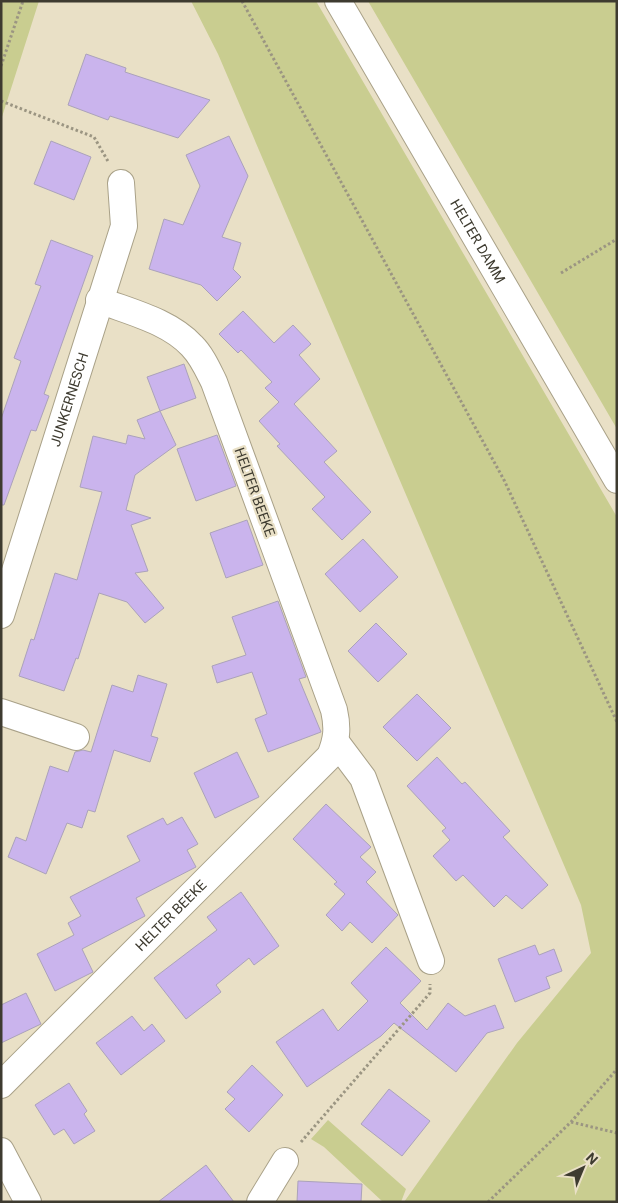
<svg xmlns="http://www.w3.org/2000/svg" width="618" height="1203" viewBox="0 0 618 1203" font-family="Roboto,sans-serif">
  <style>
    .green { fill: #c9cd90 }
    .building { fill: #cab4ed; stroke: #aba2ba }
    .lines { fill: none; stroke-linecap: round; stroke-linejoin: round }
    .minor-casing { stroke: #a9a188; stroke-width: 28 }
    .path { stroke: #9b9582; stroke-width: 3; stroke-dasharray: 2.5 2.5; stroke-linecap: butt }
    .minor { stroke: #fff; stroke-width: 26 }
    .labels { text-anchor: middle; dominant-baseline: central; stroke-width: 4.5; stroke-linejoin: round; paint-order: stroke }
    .street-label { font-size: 14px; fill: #3e3b30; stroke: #e9e0c6 }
  </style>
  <rect width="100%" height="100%" fill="#e9e0c6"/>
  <!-- green -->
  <path class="green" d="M3,1H39L1,120V8Z
    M191,1H316L617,517V1202H404L517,1043L591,953L581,905L218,54Z
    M368,1H617V429Z
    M328,1120L406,1189L401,1202H383L324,1147L311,1139Z"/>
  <!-- building -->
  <path class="building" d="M86,54L126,68L125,72L210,100L178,138L110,116L108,120L68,105Z
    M229,136L248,176L222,237L241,243L233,269L241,277L217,301L201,285L149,269L164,219L183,225L200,186L186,155Z
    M51,141L91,157L74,200L34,184Z
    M51,240L93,256L44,394L49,396L36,431L31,430L4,505H1V419L21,361L14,358L41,286L35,284Z
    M243,311L274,343L293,325L311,344L299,355L320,379L294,404L337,451L324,462L371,512L342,540L312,509L325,497L277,446L280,444L259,421L279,402L265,388L272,382L241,350L238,353L219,334Z
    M184,364L196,398L160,411L147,377Z
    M160,411L176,445L135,475L126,510L151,518L131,525L148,571L135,573L164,608L145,623L127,602L99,593L78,659L76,658L64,691L19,676L31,639L34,640L55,573L77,580L102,492L80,487L93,436L126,444L128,435L145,439L137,420Z
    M217,435L236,486L196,501L177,449Z
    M247,520L263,565L226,578L210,533Z
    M363,539L398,577L360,612L325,574Z
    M278,601L306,677L299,679L321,732L268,752L255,719L267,714L252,672L217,683L212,666L246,655L232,617Z
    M376,623L407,654L378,682L348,651Z
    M138,675L167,684L151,736L158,738L150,762L114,750L95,812L88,810L82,828L67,823L46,874L8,857L16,837L26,841L50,766L68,772L75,752L83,750L91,752L112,685L133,692Z
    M417,694L451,728L417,761L383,727Z
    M237,752L259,797L215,818L194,773Z
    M437,757L462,784L465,782L510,831L503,837L548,885L522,909L506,895L494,907L463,875L456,881L433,856L450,840L442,831L446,828L407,786Z
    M326,804L371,847L360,857L376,872L366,882L398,915L372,943L350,922L342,931L326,915L345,894L334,884L337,882L293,839Z
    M182,817L198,844L187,850L196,867L136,898L145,916L82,949L93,972L55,991L37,954L74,935L68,923L81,916L70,897L140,861L127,836L163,818L167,825Z
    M241,892L279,946L254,965L249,958L216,985L221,992L186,1019L154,978L217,930L207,917Z
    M535,945L539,955L554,949L562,971L546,977L550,988L515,1002L498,959Z
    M386,947L421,981L400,1003L427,1030L448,1003L465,1016L495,1005L504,1028L487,1033L456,1072L394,1023L381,1036L307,1087L276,1042L323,1009L338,1031L368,1001L351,983Z
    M26,993L41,1024L1,1043V1005Z
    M132,1016L144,1031L152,1024L165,1041L121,1075L96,1043Z
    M252,1065L283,1095L249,1132L225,1109L235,1099L227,1092Z
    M69,1083L87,1111L84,1114L95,1131L74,1144L64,1129L54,1135L35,1105Z
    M389,1089L430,1121L402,1156L361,1124Z
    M206,1165L234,1202H158Z
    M298,1181L362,1184L361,1202H297Z"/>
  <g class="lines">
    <!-- minor casing -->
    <g class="minor-casing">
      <g id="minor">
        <path id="s1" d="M338,1L617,480"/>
        <path id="s2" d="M1,615L124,226L121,183"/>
        <path d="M1,712L76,737"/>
        <path d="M336,742L363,778L431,961"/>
        <path id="s3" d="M1,1085L330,756C337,739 338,728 334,710L214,382C208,370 202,356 192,346C169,321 130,312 99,300"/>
        <path d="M1,1151L28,1202"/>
        <path d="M260,1202L285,1161"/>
      </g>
    </g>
    <!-- path -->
    <path class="path" d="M242,1L504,480L617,722
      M1,66L23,1
      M1,101L94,137L109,163
      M561,273L617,239
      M571,1122L617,1133
      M301,1142L430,993V984
      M488,1202L571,1122L617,1069"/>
    <!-- minor -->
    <use href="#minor" class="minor"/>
  </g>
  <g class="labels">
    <!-- street labels -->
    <g class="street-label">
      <text stroke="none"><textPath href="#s1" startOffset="278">HELTER DAMM</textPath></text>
      <text stroke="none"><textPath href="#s2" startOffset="226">JUNKERNESCH</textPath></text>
      <text transform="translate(255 492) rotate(70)">HELTER BEEKE</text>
      <text stroke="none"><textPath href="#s3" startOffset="240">HELTER BEEKE</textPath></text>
    </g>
  </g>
  <!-- border -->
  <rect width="618" height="1203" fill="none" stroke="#3e3b30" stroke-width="5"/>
  <!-- north arrow -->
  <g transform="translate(583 1168) rotate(44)" stroke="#e9e0c6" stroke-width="4" paint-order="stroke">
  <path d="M0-4L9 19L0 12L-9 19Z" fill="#3e3b30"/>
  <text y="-8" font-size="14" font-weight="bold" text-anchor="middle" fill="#3e3b30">N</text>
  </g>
</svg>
